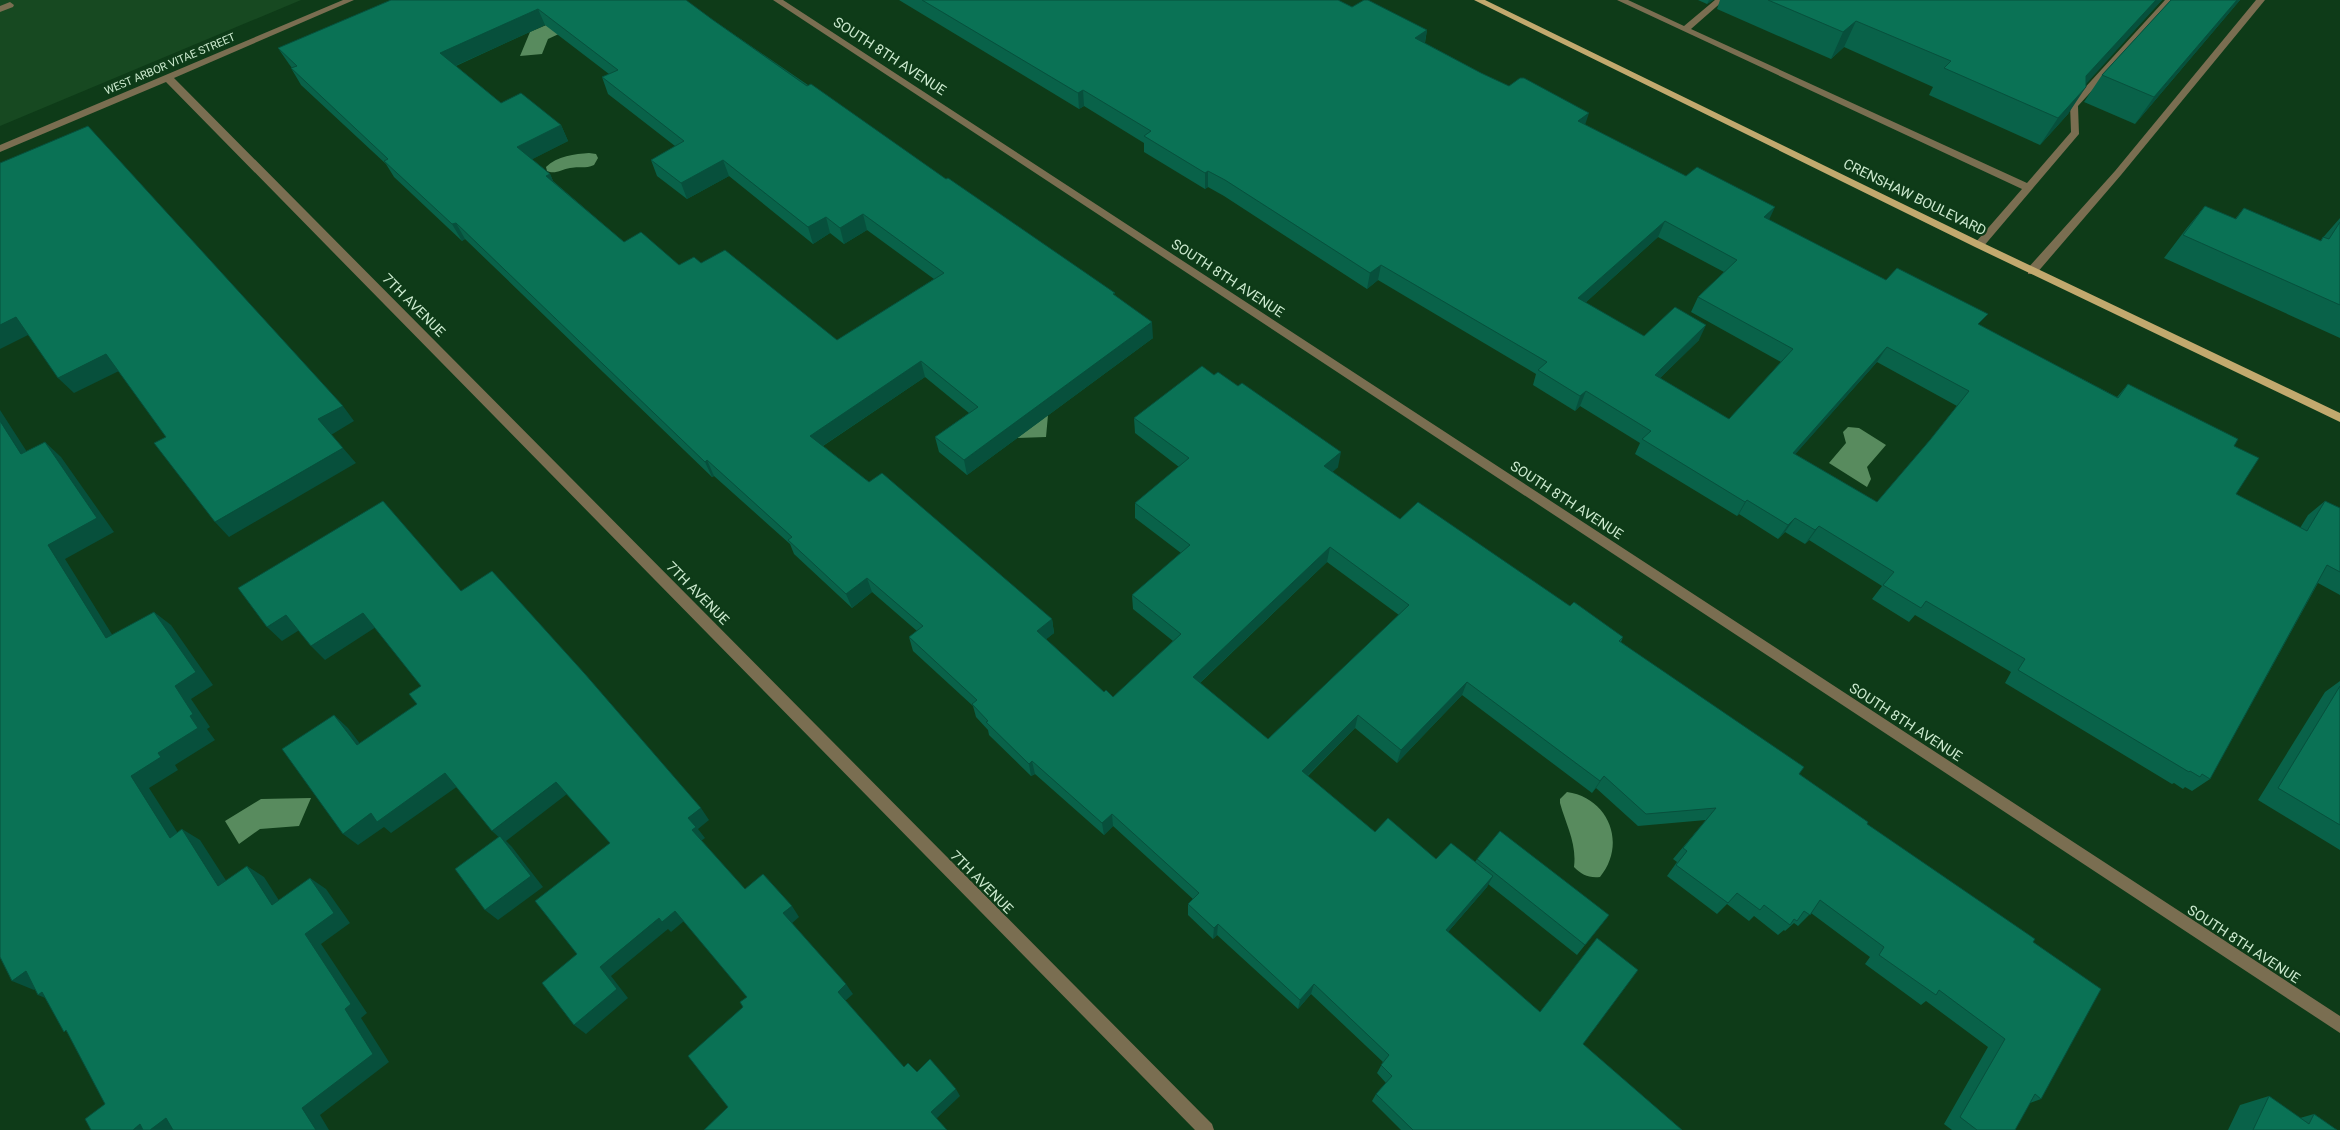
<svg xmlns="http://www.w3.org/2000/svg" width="2340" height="1130" viewBox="0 0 2340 1130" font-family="Roboto,sans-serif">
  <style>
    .built { fill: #174921 }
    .water { fill: #588b5e }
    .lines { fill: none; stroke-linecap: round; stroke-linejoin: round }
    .minor { fill: #7a6e51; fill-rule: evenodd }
    .major { fill: #c2a96e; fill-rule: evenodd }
    .wall { fill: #096249; fill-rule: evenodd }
    .shaded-wall { fill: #07503c }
    .building { fill: #0a7255; stroke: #07503c; fill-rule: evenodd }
    .labels { text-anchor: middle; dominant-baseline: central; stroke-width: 4.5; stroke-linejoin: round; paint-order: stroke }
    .far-street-label { font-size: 11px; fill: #cceacf; stroke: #0e3b18 }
    .street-label { font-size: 14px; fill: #cceacf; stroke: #0e3b18 }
  </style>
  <rect width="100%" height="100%" fill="#0e3b18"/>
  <!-- built -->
  <path class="built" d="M0,0H301L0,126Z"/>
  <!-- water -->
  <path class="water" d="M551,23L563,32L548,39L542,54L520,56L530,32Z
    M589,153L596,154L598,158L594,165C585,169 579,166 570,168C562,169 555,175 547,171L546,167C557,156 575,154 589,153Z
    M1048,415L1046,437L1017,438Z
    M1848,427L1859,428L1886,445L1867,467L1871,479L1867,487L1829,463L1846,443L1843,432Z
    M1567,792C1609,798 1627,844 1600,877C1588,878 1582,875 1574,867C1577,843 1566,825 1560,803V799Z
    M311,798L299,826L260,829L239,844L225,821L261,799Z"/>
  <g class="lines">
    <!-- minor -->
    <path class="minor" d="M343,0H354L174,78L1212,1124L1214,1130H1195L166,82L0,152V145Z
      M773,0H783L2340,1016V1033Z
      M1617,0H1628L1684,26L1715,0H1724L1691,29L2027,183L2071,132L2070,104L2165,0H2174L2078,106L2079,134L1983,247L1979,248L1974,245L1975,243L2022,189Z
      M2256,0H2265L2121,175L2036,274H2028V268L2115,171Z
      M10,2L14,5L13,7L0,12V6Z"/>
    <!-- major -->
    <path class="major" d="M1474,0H1485L1983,243L2340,413V422L1975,247Z"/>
  </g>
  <!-- wall -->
  <path class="wall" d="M391,0L713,20L1116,296L1153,338L967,475L939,452L935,437L969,413L925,377L823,446L869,482L1052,619L1054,633L1046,639L1104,692L1113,697L1173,641L1133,609L1132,595L1181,553L1135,518V503L1179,467L1135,433L1134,418L1338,467L1332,472L1400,519L1570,606L1623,637L1621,642L1867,824L2033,942L2041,1099L2030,1103L2015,1130H1952L1944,1124L1988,1047L1926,1001L1921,1005L1865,964L1870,957L1811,913L1798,926L1794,923L1785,931L1784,930L1778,935L1754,916L1749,921L1727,904L1717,914L1667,876L1677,862L1673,859L1706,820L1638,826L1596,788L1592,793L1462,695L1397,763L1355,728L1308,776L1375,832L1436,859L1475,862L1477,859L1609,915L1577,955L1488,884L1487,887L1448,932L1540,1012L1583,1044L1682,1130H1401L1372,1101L1376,1094L1386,1083L1377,1073L1383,1062L1311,994L1298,1009L1217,935L1213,939L1188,915V904L1193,899L1113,826L1104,835L1035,774L1031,776L989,735L988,730L976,717L973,706L913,651L909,637L917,631L872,592L852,608L794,554L790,544L714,476L712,477L465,239L462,241L394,177L386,164L301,85L291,68H292L289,64L278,48ZM545,25L609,74L602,77L608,94L675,146L651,160L657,176L687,199L729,176L813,244L830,233L844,244L867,230L934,279L837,340L701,263L679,265L624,242L553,181L550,174L532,159L568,141L561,125L501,103L456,66ZM1327,562L1399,615L1268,739L1200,683Z
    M899,0H1338L1352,7L1427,30L1425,43L1481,73L1585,125L1886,280L1979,325L2117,397L2128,384L2234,446L2236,494L2300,528L2308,515L2325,501L2340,508V595L2318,583L2210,779L2192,791L2185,787L2183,789L2174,783L2172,784L2005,683L2011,672L1915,615L1909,622L1872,599L1882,586L1809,540L1805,544L1785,532L1778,539L1739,514L1737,516L1635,454L1640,443L1580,406L1575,411L1533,385L1536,374L1378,280L1367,289L1224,196L1208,187L1205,189L1144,152V143L1084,106L1079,109ZM1658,237L1724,272L1698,297L1691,312L1781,362L1729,419L1660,378L1699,340L1644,336L1585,303ZM1877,362L1957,406L1930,440L1877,502L1795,454Z
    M1698,0H1713L1707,4Z
    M1720,0H2162L2086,83L2068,114L2040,145L1929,95L1933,87L1844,47L1831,59L1717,9Z
    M2171,0H2240L2135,124L2084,102L2102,75Z
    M2205,206L2235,219L2244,208L2320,241L2340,218V338L2164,258L2186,229Z
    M2340,681V850L2258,800L2325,692Z
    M2269,1096L2300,1118L2314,1114L2337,1130H2228L2240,1105Z"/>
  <!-- shaded-wall -->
  <path class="shaded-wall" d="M1709,0H1713L1707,4Z
    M2156,0H2162L2069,103L2086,76Z
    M2237,0H2240L2135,124L2154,97Z
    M538,9L545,25L448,69L440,53Z
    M1856,21L1844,47L1831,59L1843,32Z
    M1427,30L1424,46L1415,38Z
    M2086,87L2068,114L2040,145L2058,118Z
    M1083,90L1084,106L1079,109L1078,93Z
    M1589,113L1584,128L1578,121Z
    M561,125L568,141L525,163L517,147Z
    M723,160L729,176L687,199L681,183Z
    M1208,171V187L1205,189V173Z
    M550,174L557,190L546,176Z
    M1775,207L1768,222L1764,217Z
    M863,214L867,230L844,244L840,228Z
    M826,217L830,233L813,244L808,227Z
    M1665,221L1658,237L1573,314L1578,298Z
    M456,223L465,239L462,241L452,224Z
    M1381,265L1378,280L1367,289L1370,273Z
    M16,317L32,333L0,349V325Z
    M1152,322L1153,338L967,475L964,460Z
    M1706,325L1699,340L1648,390L1655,375Z
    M1887,347L1877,362L1784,467L1793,453Z
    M106,354L121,370L74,393L58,378Z
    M921,361L925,377L815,451L810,436Z
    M1586,391L1580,406L1575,411L1580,396Z
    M343,406L354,421L331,435L318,419Z
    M0,410L38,469L21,454L0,421Z
    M45,442L61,457L114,532L65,559L123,652L106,638L48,545Z
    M343,448L356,463L229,537L215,522Z
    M1341,452L1338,467L1322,482L1324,466Z
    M707,460L714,476L712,477L705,462Z
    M1747,500L1739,514L1737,516L1745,502Z
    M1795,518L1785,532L1778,539L1788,525Z
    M1819,526L1809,540L1805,544L1815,530Z
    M1330,547L1327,562L1192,690L1193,677Z
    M867,578L872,592L852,608L846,594Z
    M154,612L171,625L213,685L191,699L210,727L207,729L215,740L175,765L178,770L149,788L188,849L170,838L131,776L158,753L190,716L175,686Z
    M363,613L376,627L325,660L311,646Z
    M286,615L301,629L282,641L267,627Z
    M1052,619L1054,633L1039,645L1037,631Z
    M1467,682L1462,695L1397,763L1401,750Z
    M334,715L348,728L371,758L357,745Z
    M1358,715L1355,728L1300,783L1302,771Z
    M1032,761L1035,774L1031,776L1029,764Z
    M445,773L458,786L391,833L384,827L358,845L343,834L371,813Z
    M1604,776L1596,788L1592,793L1600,781Z
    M556,782L567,794L506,841L512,847L543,887L498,920L485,910L504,842L492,831Z
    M701,808L709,820L698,829L705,838L701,841L692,830L688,818Z
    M1112,814L1113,826L1104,835L1102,823Z
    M182,829L200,840L236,896L218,886Z
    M247,866L264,877L289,916L272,905Z
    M1493,876L1487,887L1441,940L1446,930Z
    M310,878L326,889L350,923L321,944L367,1013L361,1018L389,1062L320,1115L329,1130H316L302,1108L345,1009L305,934Z
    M792,906L799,917L791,924L783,913Z
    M675,911L684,921L671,932L668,929L611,976L628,998L586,1034L574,1025L600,967L659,918Z
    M1218,924L1217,935L1213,939L1214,928Z
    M26,971L48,981L34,990L12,981Z
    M846,984L853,994L845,1001L838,992Z
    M1314,984L1311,994L1298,1009L1300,1000Z
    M42,992L60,1004L38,995Z
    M956,1089L960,1096L936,1119L931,1112Z
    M166,1118L180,1130H133L140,1124Z"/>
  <!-- building -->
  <path class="building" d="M391,0H686L713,20L807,86L811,84L946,179L948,178L1115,293L1113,294L1152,322L964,460L935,437L978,407L921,361L810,436L869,482L882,473L1052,619L1037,631L1104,692L1106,690L1113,697L1181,634L1132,595L1190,545L1135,503L1189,458L1134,418L1202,366L1214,375L1218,372L1238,386L1242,383L1341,452L1324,466L1400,519L1418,502L1570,606L1574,602L1623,637L1619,641L1804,767L1799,774L1868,822L1867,824L2035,939L2033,942L2101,989L2041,1099L2035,1094L2015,1130H1977L1960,1117L2005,1039L1939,990L1936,995L1879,955L1884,947L1820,900L1810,915L1804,911L1797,921L1794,919L1790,925L1764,905L1760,910L1737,893L1728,903L1676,865L1687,851L1683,848L1716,808L1646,814L1604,776L1600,781L1467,682L1401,750L1358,715L1302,771L1375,832L1388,818L1436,859L1451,843L1493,876L1446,930L1540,1012L1597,938L1638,970L1583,1044L1682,1130H1413L1376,1094L1392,1076L1381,1065L1389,1055L1314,984L1300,1000L1218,924L1214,928L1188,904L1199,893L1112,814L1102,823L1032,761L1029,764L986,722L988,721L972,704L977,700L909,637L923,626L867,578L846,594L788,540L792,537L707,460L705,462L456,223L452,224L384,161L388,159L291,68L297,66L278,48ZM538,9L618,70L602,77L684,141L651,160L681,183L723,160L808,227L826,217L840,228L863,214L944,273L837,340L725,250L701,263L694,257L679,265L641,232L624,242L546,176L550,174L517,147L561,125L521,93L501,103L440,53ZM1330,547L1409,605L1268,739L1193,677Z
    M922,0H1338L1352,7L1364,0H1368L1427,30L1415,38L1481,73L1509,86L1520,78H1524L1589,113L1578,121L1686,176L1697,167L1775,207L1764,217L1886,280L1897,268L1988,314L1978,324L2118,398L2128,384L2238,439L2234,446L2259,458L2236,494L2307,531L2325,501L2340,508V572L2327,565L2210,779L2202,774L2200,777L2190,771L2189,772L2018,670L2025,659L1926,601L1921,608L1883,585L1894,572L1819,526L1815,530L1795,518L1788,525L1747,500L1745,502L1642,439L1651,431L1586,391L1580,396L1538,370L1547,362L1381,265L1370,273L1225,180L1208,171L1205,173L1144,136L1151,131L1083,90L1078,93ZM1665,221L1737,260L1698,297L1793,349L1729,419L1655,375L1706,325L1675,307L1644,336L1578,298ZM1887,347L1969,391L1930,440L1877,502L1793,453Z
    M1768,0H2156L2086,76V87L2058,118L1944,68L1951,61L1856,21L1843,32Z
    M2171,0H2237L2154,97L2102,75Z
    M88,126L343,406L318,419L343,448L215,522L154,443L166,437L106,354L58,378L16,317L0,325V163Z
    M2205,206L2236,219L2244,208L2321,241L2323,237L2329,239L2340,222V305L2183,235Z
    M0,421L21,454L45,442L97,518L48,545L106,638L154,612L196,672L175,686L193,714L190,716L198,728L158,753L161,757L131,776L170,838L182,829L218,886L247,866L272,905L310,878L334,913L305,934L351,1004L345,1009L373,1054L302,1108L316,1130H173L166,1118L150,1130H143L140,1124L133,1130H91L85,1119L105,1104L66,1030L64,1032L42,992L38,995L26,971L12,981L0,957Z
    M383,501L461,591L492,571L585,674L701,808L688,818L696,827L692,830L745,889L763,874L792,906L783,913L846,984L838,992L904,1067L908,1063L917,1072L930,1059L956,1089L931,1112L947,1130H704L728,1107L688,1056L743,1007L740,1002L747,997L675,911L662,922L659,918L600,967L617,989L574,1025L542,983L577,954L535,901L610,843L556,782L492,831L445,773L377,822L371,813L343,834L282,749L334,715L357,745L417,704L409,694L421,686L363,613L311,646L286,615L267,627L238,588Z
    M2340,686V825L2278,788Z
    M1500,831L1609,915L1585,945L1477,859Z
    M500,836L531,876L485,910L455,869Z
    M2269,1096L2309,1124L2314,1114L2337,1130H2253Z"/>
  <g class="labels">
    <!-- far-street labels -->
    <g class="far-street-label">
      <text transform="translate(170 64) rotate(-23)">WEST ARBOR VITAE STREET</text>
    </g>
    <!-- street labels -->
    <g class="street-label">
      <text transform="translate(890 56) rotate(33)">SOUTH 8TH AVENUE</text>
      <text transform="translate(1915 197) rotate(26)">CRENSHAW BOULEVARD</text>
      <text transform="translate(1228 278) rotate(33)">SOUTH 8TH AVENUE</text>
      <text transform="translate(414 305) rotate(45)">7TH AVENUE</text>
      <text transform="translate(1567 500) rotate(33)">SOUTH 8TH AVENUE</text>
      <text transform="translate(698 593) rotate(45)">7TH AVENUE</text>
      <text transform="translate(1906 722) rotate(33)">SOUTH 8TH AVENUE</text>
      <text transform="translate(982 882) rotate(45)">7TH AVENUE</text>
      <text transform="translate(2244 944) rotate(33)">SOUTH 8TH AVENUE</text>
    </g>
  </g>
</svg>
